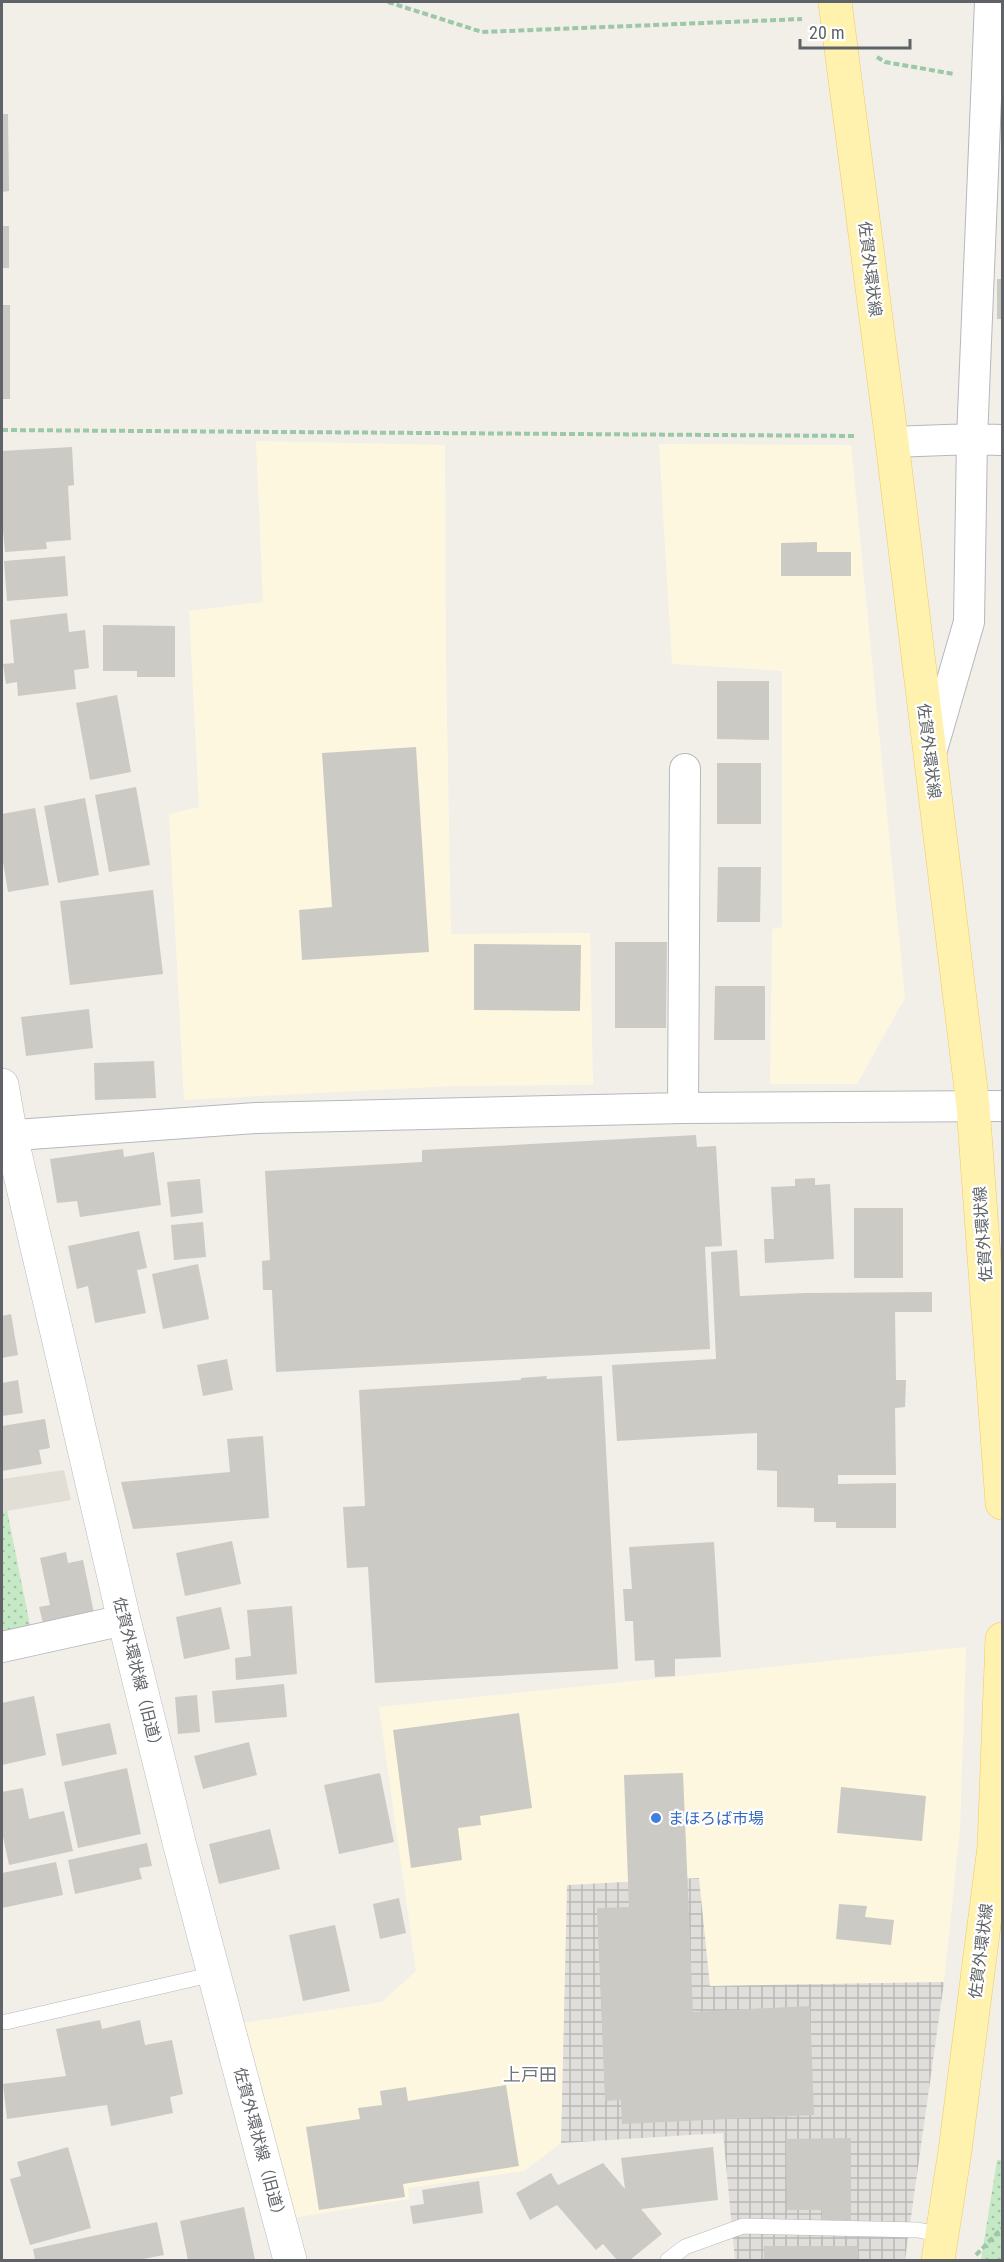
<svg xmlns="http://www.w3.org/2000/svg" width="1004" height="2262" viewBox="0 0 1004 2262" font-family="'Roboto Condensed','Noto Sans JP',sans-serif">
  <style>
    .commercial { fill: #fef7e0 }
    .industrial { fill: url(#industrial-grid) }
    .education { fill: #e1ded6 }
    .park { fill: url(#park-dots) }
    .building { fill: #cccac5 }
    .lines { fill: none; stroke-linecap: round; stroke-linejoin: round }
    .lane-casing { stroke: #b5b8bc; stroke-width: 16 }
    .street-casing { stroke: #b5b8bc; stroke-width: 32 }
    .secondary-casing { stroke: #b6babf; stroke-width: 34 }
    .primary-casing { stroke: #f2c960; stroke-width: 34 }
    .path { stroke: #9cc7a9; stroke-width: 4; stroke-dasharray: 6 3; stroke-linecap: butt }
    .lane { stroke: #fff; stroke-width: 15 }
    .street { stroke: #fff; stroke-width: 30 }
    .secondary { stroke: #fff; stroke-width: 33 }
    .primary { stroke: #fff2af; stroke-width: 33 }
    .shop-dot { fill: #3f7fe0; stroke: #fff; stroke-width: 2 }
    .labels { text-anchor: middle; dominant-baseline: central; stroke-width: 4.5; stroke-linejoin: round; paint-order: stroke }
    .street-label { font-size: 16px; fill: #5f6368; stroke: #fff }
    .shop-label { font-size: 16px; fill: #366cbe; stroke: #fff; text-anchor: start }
    .neighbourhood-label { font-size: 18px; fill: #70757a; stroke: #fff }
  </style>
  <defs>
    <pattern id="industrial-grid" width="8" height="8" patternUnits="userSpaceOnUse" patternTransform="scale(1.5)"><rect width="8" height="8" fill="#e0deda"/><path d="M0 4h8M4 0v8" fill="none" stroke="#b9b8b5"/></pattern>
    <pattern id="park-dots" width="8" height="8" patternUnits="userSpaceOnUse" patternTransform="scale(1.5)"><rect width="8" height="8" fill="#c5e8c5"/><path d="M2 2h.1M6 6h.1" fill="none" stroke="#a3c0a4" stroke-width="1.8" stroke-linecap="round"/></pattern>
  </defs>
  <rect width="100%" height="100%" fill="#f1efe8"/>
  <!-- commercial -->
  <path class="commercial" d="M256,441L445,445L446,662L451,934L590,933L593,1085L454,1086L184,1100L169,814L199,807L189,611L263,602Z
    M659,444L851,445L905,998L857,1084H770L772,929L782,927V671L672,664Z
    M966,1647L960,1829L944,1982L710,1986L568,1885L561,2143L524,2171L408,2188L409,2199L293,2218L243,2023L382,2002L416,1971L379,1707Z"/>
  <!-- industrial -->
  <path class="industrial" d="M699,1878L710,1986L944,1982L905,2260H735L723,2133L561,2143L567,1885Z"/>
  <!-- education -->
  <path class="education" d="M64,1470L71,1500L7,1511L31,1631L2,1637V1479Z"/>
  <!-- park -->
  <path class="park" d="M7,1511L31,1631L2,1637V1514Z
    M997,2160H1002V2260H981Z"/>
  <!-- building -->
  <path class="building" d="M2,114H8L9,191L2,192Z
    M2,226H9V268H2Z
    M997,279H1002V319H997Z
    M2,305H10V399H2Z
    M72,447L74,485L68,486L71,540L46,542L47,549L5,552L3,530H2V451Z
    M817,542V552H851V576H781V543Z
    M65,556L68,596L7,601L4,561Z
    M67,613L69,632L85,630L89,668L74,670L76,689L18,696L17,682L6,684L3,664L14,663L10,620Z
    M103,625L175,626V677H137V671H103Z
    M717,681H769V740L717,739Z
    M117,695L131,772L90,780L76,703Z
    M416,747L429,952L302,960L299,910L332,907L322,753Z
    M717,763H761V824H717Z
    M136,787L150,865L109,872L95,795Z
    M85,798L99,875L58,883L44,806Z
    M35,808L49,885L8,892L2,856V814Z
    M718,867H761L760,922H717Z
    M153,890L163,974L70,985L60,901Z
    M615,942H667L666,1028H615Z
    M474,944L581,945L580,1011L474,1010Z
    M715,986H765V1040H714Z
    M89,1009L93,1048L26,1056L21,1017Z
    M154,1061L156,1098L95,1100L94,1063Z
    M696,1135L697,1147L716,1146L722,1246L705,1247L710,1349L276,1372L272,1290H263L262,1261L270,1260L265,1171L422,1162V1150Z
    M123,1149L124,1157L154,1152L161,1205L80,1217L77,1201L57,1203L50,1159Z
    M815,1178V1185L830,1184L834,1259L765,1263L764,1239H774L771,1187L795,1186V1179Z
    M200,1179L203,1213L171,1217L167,1182Z
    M854,1208H903V1278H854Z
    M203,1222L206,1257L174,1260L171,1225Z
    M139,1231L147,1268L137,1270L146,1313L95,1323L88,1286L77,1289L68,1246Z
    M737,1250L740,1296L805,1293L932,1292V1312H895L896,1380H906L905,1407L895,1408L896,1475H838V1484L896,1483V1528H836V1522H814V1508L777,1507V1471L757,1470V1433L617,1441L612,1365L716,1359L711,1252Z
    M198,1264L209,1319L163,1329L152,1274Z
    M11,1314L18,1355L2,1358V1316Z
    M227,1359L233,1390L203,1396L197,1365Z
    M547,1376L546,1379L602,1376L618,1669L375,1683L368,1567L347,1568L343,1507L365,1506L359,1390L521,1380V1378Z
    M18,1380L23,1413L2,1416V1383Z
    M45,1419L50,1448L39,1450L42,1464L2,1471V1426Z
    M263,1436L269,1518L133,1529L121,1482L230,1472L227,1439Z
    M232,1541L241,1584L185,1596L176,1553Z
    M714,1542L721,1657L675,1659V1676L655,1677L654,1660L635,1661L633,1621H625L623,1589H632L629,1547Z
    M66,1552L68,1563L83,1560L94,1613L43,1623L39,1607L50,1605L40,1558Z
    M292,1606L297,1674L236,1680L235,1658L251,1656L247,1610Z
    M221,1607L230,1649L184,1659L176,1617Z
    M284,1684L287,1717L215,1723L212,1691Z
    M197,1695L200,1732L178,1734L175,1697Z
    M34,1696L46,1755L2,1765V1703Z
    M519,1713L532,1808L480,1816L481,1825L458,1828L462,1860L411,1868L393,1730Z
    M110,1723L117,1754L62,1766L56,1734Z
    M249,1742L257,1775L203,1789L194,1756Z
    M127,1768L141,1834L78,1848L64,1782Z
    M380,1773L394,1842L339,1854L324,1785Z
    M683,1773L693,2012L810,2006L814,2115L622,2124L621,2100L605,2101L597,1908L629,1907L624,1775Z
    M841,1787L926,1796L922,1841L837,1833Z
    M23,1788L29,1819L64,1811L73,1851L9,1865L2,1832V1792Z
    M270,1829L280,1869L219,1884L209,1844Z
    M147,1843L152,1866L139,1868L142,1879L75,1894L68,1860Z
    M56,1862L63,1895L2,1908V1873Z
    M399,1898L406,1933L380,1939L373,1904Z
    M839,1904L867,1906L865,1917L894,1920L891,1945L836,1939Z
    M335,1925L350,1991L303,2001L289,1935Z
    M100,2020L102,2029L140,2020L145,2045L172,2040L183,2094L170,2097L173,2113L111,2126L107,2105L7,2119L3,2084L66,2076L56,2029Z
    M506,2085L519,2166L403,2184L405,2197L319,2210L306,2127L360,2119L358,2108L382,2105L380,2091L406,2087L408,2101Z
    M851,2138V2220H822V2210H787L786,2139Z
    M68,2147L91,2228L30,2245L10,2179L21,2176L17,2162Z
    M713,2147L718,2200L641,2209L662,2234L630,2260H617L603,2244L596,2250L557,2205L530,2220L516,2193L551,2173L558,2185L603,2163L625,2189L621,2158Z
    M479,2181L483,2213L413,2224L410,2206L424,2204L422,2190Z
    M244,2207L255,2260H188L180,2221Z
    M157,2222L164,2255L138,2260H35L33,2249Z
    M764,2246H858V2260H764Z"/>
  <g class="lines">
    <!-- lane casing -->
    <g class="lane-casing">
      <path id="lane" d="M6,2022L214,1974
        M668,2260L685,2247L743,2226L918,2230L942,2235"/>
    </g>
    <!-- street casing -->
    <g class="street-casing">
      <path id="street" d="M990,2L972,439L1002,440
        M892,442L972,439L969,622L931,753
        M683,1108L685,769
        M2,1136L256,1118L683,1108L1002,1106
        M2,1647L124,1620"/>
    </g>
    <!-- secondary casing -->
    <g class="secondary-casing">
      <path id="secondary" d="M2,1085L11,1136L124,1620L180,1846L290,2260"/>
    </g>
    <!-- primary casing -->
    <g class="primary-casing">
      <path id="primary" d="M835,2L892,442L973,1106L1002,1503
        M938,2260L955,2151L994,1847L1002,1639"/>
    </g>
    <!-- path -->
    <path class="path" d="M388,2L482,32L802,19
      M877,57L885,62L954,74
      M2,430L856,436
      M976,2255L1002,2228"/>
    <!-- lane -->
    <use href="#lane" class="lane"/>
    <!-- street -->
    <use href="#street" class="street"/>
    <!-- secondary -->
    <use href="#secondary" class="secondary"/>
    <!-- primary -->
    <use href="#primary" class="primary"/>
  </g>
  <!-- markers -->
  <circle class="shop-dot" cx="656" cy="1818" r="6"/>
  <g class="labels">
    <!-- street labels -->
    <g class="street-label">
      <text transform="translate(870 269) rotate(83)">佐賀外環状線</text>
      <text transform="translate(929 751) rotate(83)">佐賀外環状線</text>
      <text transform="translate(983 1234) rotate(-94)">佐賀外環状線</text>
      <text transform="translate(138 1675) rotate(76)">佐賀外環状線（旧道）</text>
      <text transform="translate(981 1951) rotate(-83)">佐賀外環状線</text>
      <text transform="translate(260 2145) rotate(75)">佐賀外環状線（旧道）</text>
    </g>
    <!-- shop labels -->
    <g class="shop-label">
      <text x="668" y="1818">まほろば市場</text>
    </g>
    <!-- neighbourhood labels -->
    <g class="neighbourhood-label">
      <text x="530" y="2074">上戸田</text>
    </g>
  </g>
  <!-- border -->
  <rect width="1004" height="2262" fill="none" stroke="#5f6368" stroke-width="6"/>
  <!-- scale -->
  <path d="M800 39v9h110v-9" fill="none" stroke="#5f6368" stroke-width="3"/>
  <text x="809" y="39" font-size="18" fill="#5f6368" stroke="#ffffff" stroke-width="4.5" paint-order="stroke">20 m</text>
</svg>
